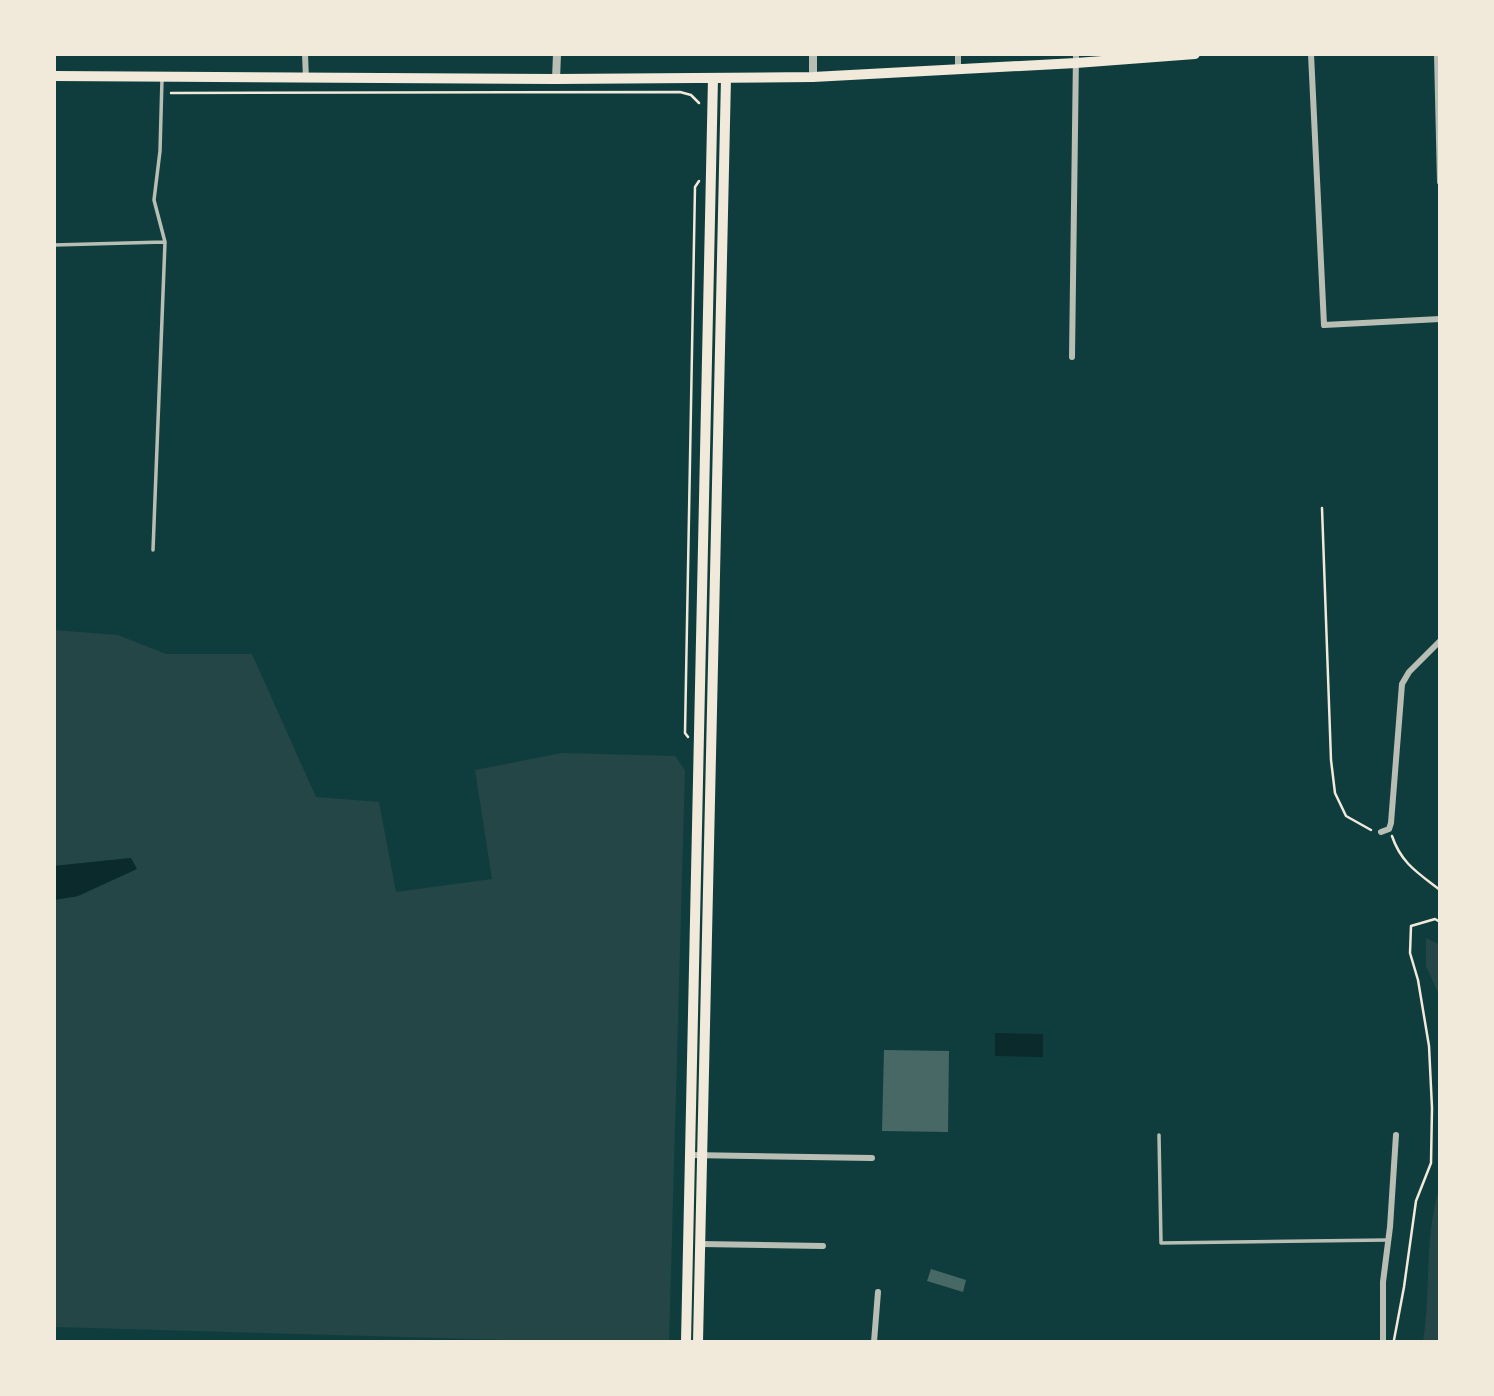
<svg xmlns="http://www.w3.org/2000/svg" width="1494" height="1396" viewBox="0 0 1494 1396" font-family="'Fira Sans',sans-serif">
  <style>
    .green { fill: #244646 }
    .water { fill: #0a2a2b }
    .building { fill: #486865 }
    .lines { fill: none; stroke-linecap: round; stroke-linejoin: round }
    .path { stroke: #f1e9da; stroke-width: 2.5 }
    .service { stroke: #b8beb3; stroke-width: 3.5 }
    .minor { stroke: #b8beb3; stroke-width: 6 }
    .tertiary { stroke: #b8beb3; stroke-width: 8 }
    .secondary { stroke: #f1e9da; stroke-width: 10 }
  </style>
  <rect width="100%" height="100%" fill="#0f3d3e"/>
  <!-- green -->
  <path class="green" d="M54,630L118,635L166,654H252L316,797L379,802L396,892L492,879L475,770L562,753L675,756L685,770L669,1342H576L54,1327V900L78,896L131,858L54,866Z
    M1426,938L1440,945V997L1426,966Z
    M1440,1186V1342H1423C1431,1291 1424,1235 1440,1186Z"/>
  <!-- water -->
  <path class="water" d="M131,858L137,869L78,896L54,900V866Z
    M995,1033L1043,1034V1057L995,1056Z"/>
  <!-- building -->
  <path class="building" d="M884,1050L949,1051L948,1132L882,1131Z
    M931,1269L966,1280L963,1292L927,1281Z"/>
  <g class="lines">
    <!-- path -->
    <path class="path" d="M171,93L680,92L691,95L699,103
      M1322,508L1331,760L1335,793L1346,816L1371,830
      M688,737L685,733L695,187L699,181
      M1392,836C1401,863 1418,873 1440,890
      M1394,1340L1404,1287L1416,1201L1431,1163L1432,1108L1429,1046L1418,980L1410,953L1411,926L1435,919L1440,922"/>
    <!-- service -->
    <path class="service" d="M54,245L164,242
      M153,550L165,242L154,200L160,151L162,79
      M1159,1135L1161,1243L1387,1240"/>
    <!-- minor -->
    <path class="minor" d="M305,54L306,79
      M1311,54L1324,325L1440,319
      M1437,54L1440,182
      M958,68V54
      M1072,357L1076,54
      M1381,832L1389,829L1391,823L1402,684L1409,672L1440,641
      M690,1155L872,1158
      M700,1244L823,1246
      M874,1342L878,1292
      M1383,1342V1282L1390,1227L1396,1135"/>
    <!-- tertiary -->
    <path class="tertiary" d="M813,54V77
      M556,79L557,54"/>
    <!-- secondary -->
    <path class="secondary" d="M54,76L556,79L813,77L1076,63L1195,54
      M686,1342L713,78
      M698,1342L726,78"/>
  </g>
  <!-- border -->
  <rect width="1494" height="1396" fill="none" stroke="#f1e9da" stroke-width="112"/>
</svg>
